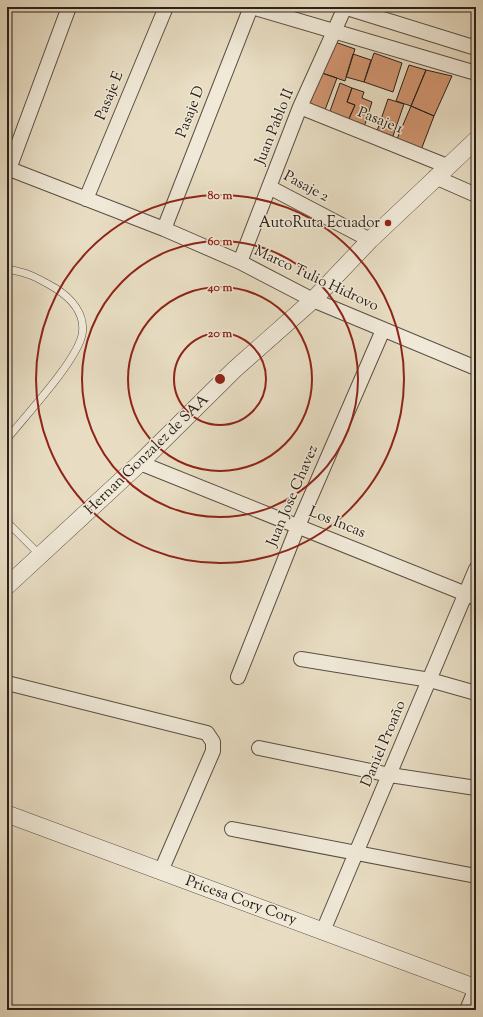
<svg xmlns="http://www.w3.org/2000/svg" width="483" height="1017" viewBox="0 0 483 1017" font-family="'Sorts Mill Goudy',serif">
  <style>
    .building { fill: #d19570; stroke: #2a2018 }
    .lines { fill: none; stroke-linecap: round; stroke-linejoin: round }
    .service-casing { stroke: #5a4f43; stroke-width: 8 }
    .minor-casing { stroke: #5a4f43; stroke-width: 16 }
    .tertiary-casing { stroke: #5a4f43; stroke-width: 18 }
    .service { stroke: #f0e9d8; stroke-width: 7 }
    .minor { stroke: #f0e9d8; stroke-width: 14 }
    .tertiary { stroke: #f0e9d8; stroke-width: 17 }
    .ring { fill: none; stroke: #8f2418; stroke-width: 2 }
    .poi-dot { fill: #8f2418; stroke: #f0e9d8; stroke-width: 1.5 }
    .labels { text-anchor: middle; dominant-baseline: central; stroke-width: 3; stroke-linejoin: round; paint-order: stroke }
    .street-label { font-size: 15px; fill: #2a2018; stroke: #f0e9d8 }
    .poi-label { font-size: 15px; fill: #2a2018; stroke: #f0e9d8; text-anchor: end }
    .centre { fill: #8f2418; stroke: #f0e9d8; stroke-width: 2 }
    .ring-label { font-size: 12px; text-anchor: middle; font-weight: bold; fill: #8f2418; stroke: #f0e9d8; stroke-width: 3; stroke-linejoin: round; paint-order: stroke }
  </style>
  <rect width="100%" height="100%" fill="#e8ddc3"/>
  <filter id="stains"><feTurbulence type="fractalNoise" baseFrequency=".005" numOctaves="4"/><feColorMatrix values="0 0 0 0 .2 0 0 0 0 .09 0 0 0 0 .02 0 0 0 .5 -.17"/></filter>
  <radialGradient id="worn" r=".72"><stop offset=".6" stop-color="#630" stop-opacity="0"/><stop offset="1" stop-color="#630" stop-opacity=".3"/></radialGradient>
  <!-- building -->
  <path class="building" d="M332,41L355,49L345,81L322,73Z
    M374,53L402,63L393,92L364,82Z
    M353,54L371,60L364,82L346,77Z
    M409,65L426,70L411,106L396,101Z
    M426,70L452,76L434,116L411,106Z
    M322,73L337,78L325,110L310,103Z
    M340,83L352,88L347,102L355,105L348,121L329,114Z
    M352,88L364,92L362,98L372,102L364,127L348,121L355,105L347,102Z
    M388,99L404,104L393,136L377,131Z
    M411,106L434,116L421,150L397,139Z"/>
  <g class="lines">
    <!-- service casing -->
    <g class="service-casing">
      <path id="service" d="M7,269C29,273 36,277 55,288C71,298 86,314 82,335C76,362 26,415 7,439
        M7,522L40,555"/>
    </g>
    <!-- minor casing -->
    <g class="minor-casing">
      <path id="minor" d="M252,7L476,73
        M344,7L476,48
        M300,107L447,166
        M7,168L164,229L240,262L313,300L476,368
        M9,169L69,7
        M435,177L476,195
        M269,187L370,240
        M86,199L166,7
        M164,229L251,7
        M240,262L300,107L345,7
        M140,463L476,598
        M301,659L430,680L476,693
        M238,677L298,526L383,330
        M7,683L207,733L213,742V751L161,871
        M259,748L390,775L476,788
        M232,829L476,876
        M323,931L476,569
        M467,1010L476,988"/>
    </g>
    <!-- tertiary casing -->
    <g class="tertiary-casing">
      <path id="tertiary" d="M7,586L140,463L235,369L313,300L370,240L476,140
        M7,814L476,988"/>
    </g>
    <!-- service -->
    <use href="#service" class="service"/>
    <!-- minor -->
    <use href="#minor" class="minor"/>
    <!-- tertiary -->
    <use href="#tertiary" class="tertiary"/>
  </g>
  <!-- distance rings -->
  <g class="ring">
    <circle cx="220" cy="379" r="46"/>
    <circle cx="220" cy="379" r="92"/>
    <circle cx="220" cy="379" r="138"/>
    <circle cx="220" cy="379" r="184"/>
  </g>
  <!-- markers -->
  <circle class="poi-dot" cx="388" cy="223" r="4"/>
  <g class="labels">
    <!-- street labels -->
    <g class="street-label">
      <text transform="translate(110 96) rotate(-68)">Pasaje E</text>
      <text transform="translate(191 112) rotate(-69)">Pasaje D</text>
      <text transform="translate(380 121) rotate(22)">Pasaje 1</text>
      <text transform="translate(275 127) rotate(-68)">Juan Pablo II</text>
      <text transform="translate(306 187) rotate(28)">Pasaje 2</text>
      <text transform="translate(316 279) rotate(25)">Marco Tulio Hidrovo</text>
      <text transform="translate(147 455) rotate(-44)">Hernan Gonzalez de SAA</text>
      <text transform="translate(293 496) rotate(-67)">Juan Jose Chavez</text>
      <text transform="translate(337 523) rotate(22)">Los Incas</text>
      <text transform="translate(384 744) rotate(-67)">Daniel Proaño</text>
      <text transform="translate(241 901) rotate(20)">Pricesa Cory Cory</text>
    </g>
    <!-- poi labels -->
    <g class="poi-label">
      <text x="380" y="223">AutoRuta Ecuador</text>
    </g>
  </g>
  <circle cx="220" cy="379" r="6" class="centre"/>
  <g class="ring-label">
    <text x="220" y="199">80 m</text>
    <text x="220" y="245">60 m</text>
    <text x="220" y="291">40 m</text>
    <text x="220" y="337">20 m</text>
  </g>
  <!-- margin -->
  <rect width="483" height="1017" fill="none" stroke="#e8ddc3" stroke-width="24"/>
  <rect x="8" y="8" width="467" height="1001" fill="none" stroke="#2a2018" stroke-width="2"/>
  <rect x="12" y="12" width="459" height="993" fill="none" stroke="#2a2018"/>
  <rect width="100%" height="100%" filter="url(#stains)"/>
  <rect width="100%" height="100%" fill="url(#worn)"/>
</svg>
